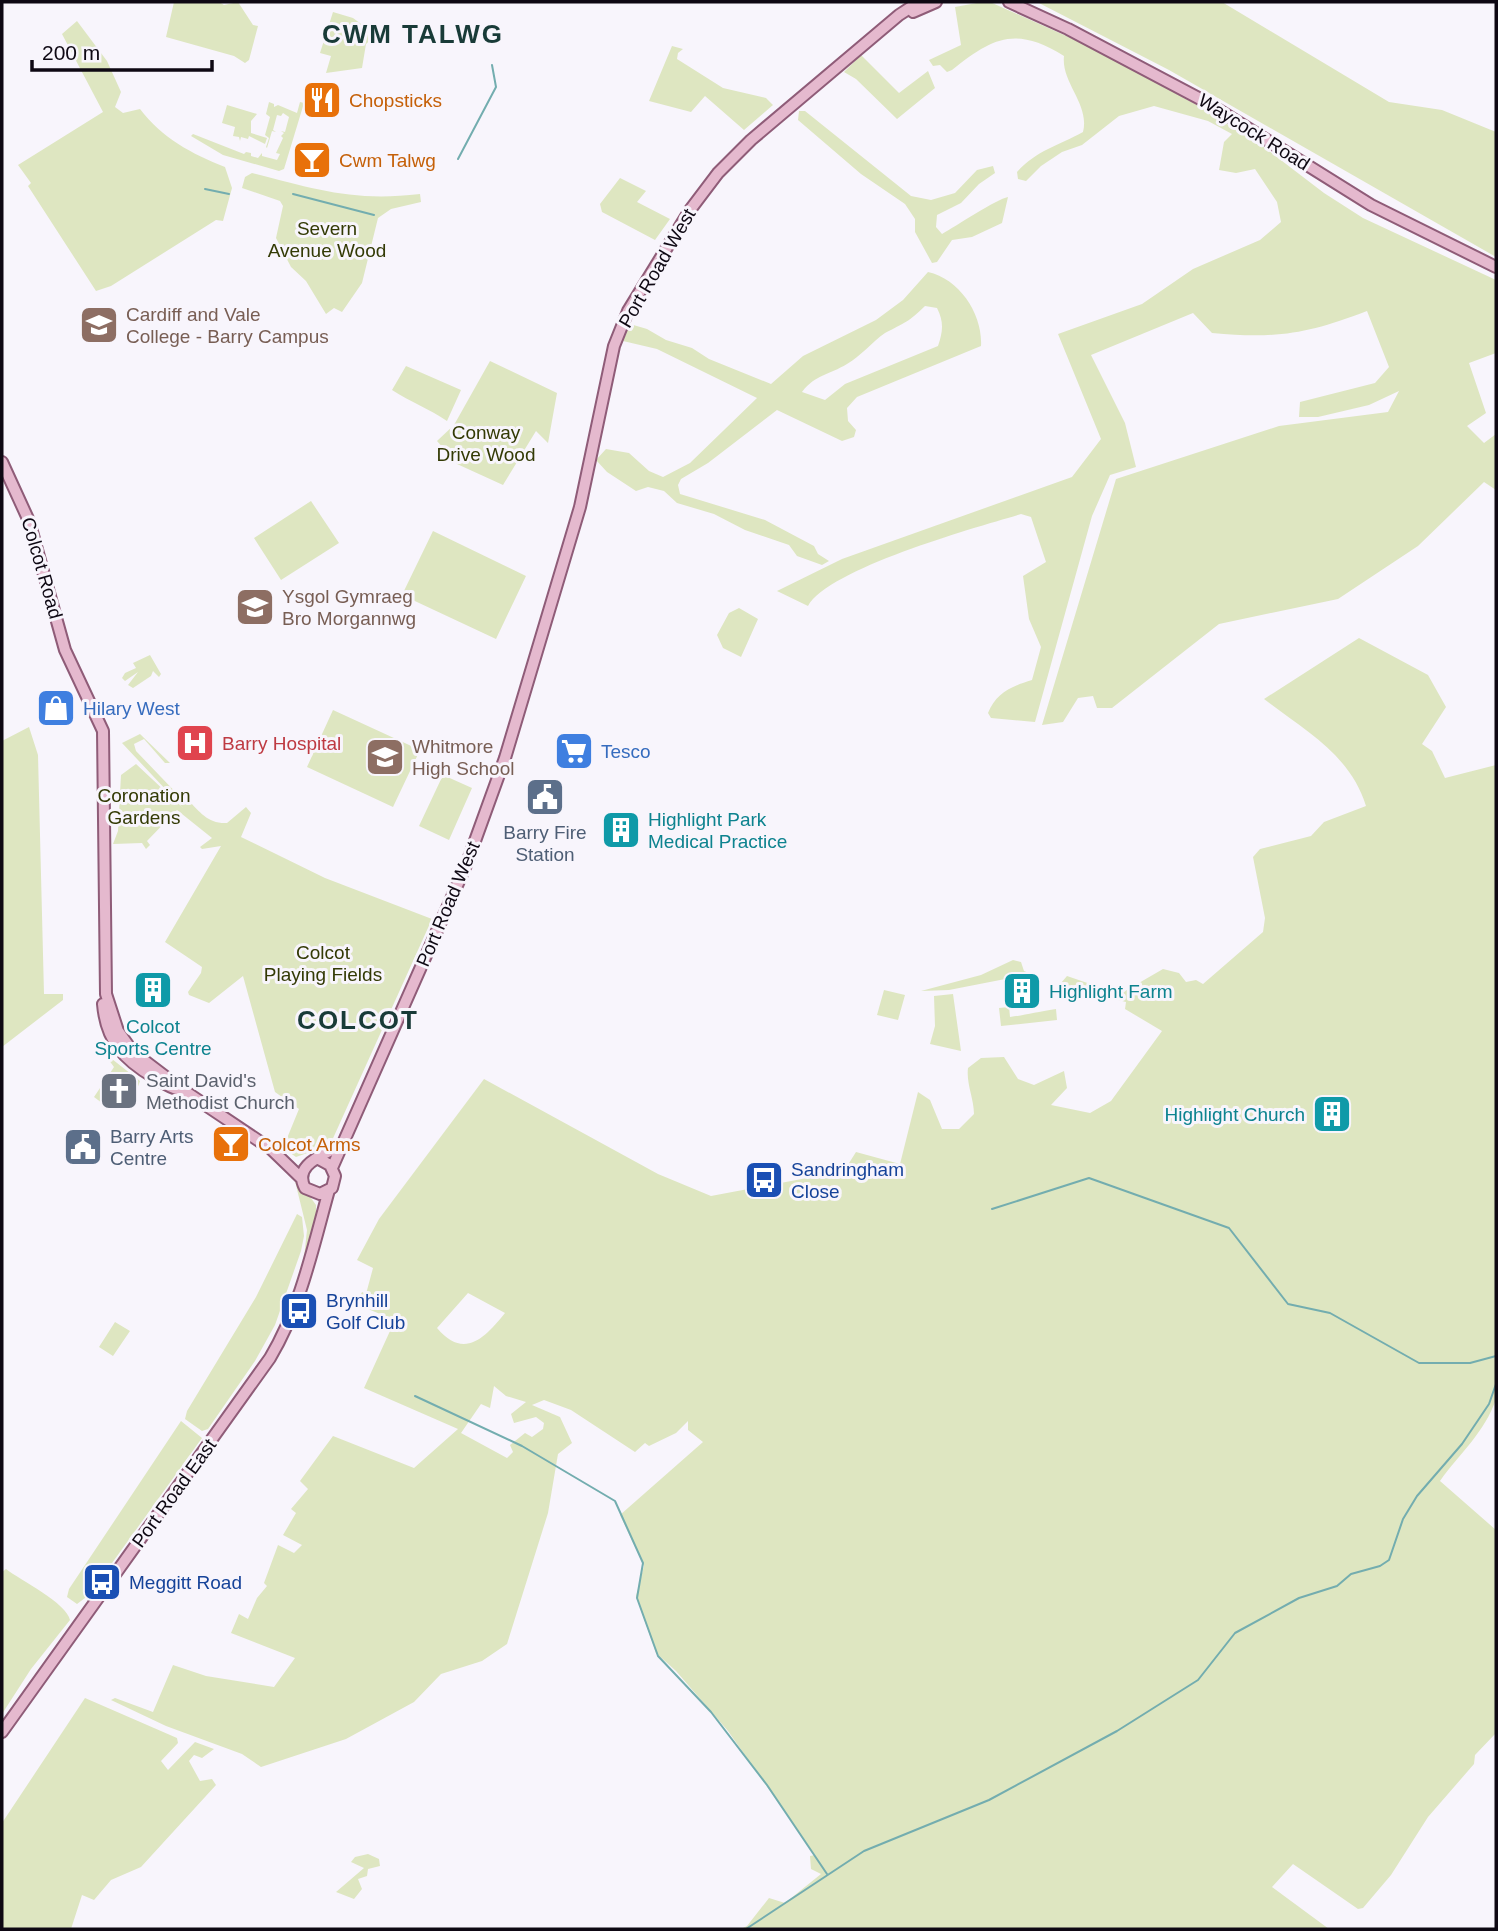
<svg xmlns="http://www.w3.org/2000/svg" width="1498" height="1931" viewBox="0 0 1498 1931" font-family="Helvetica,sans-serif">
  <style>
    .green { fill: #dee6c1; fill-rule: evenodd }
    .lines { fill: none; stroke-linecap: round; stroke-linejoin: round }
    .stream { stroke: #73adaf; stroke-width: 2 }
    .primary-casing { stroke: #8f5c78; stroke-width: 14 }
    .primary { stroke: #e5b9ce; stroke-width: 10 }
    .labels { text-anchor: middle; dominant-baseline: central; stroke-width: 6; stroke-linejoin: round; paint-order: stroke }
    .food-label { font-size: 19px; fill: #c56008; stroke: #f8f5fc; text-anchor: start }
    .street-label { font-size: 19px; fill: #0e0813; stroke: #f8f5fc }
    .park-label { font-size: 19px; fill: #333a05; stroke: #f8f5fc }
    .education-label { font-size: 19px; fill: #785e54; stroke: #f8f5fc; text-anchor: start }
    .shop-label { font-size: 19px; fill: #366cbe; stroke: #f8f5fc; text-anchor: start }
    .health-label { font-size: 19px; fill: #be3a42; stroke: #f8f5fc; text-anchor: start }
    .culture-label { font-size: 19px; fill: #0d838f; stroke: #f8f5fc; text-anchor: start }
    .service-label { font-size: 19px; fill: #4e5e75; stroke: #f8f5fc }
    .worship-label { font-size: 19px; fill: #5b616d; stroke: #f8f5fc; text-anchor: start }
    .transit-label { font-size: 19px; fill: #164399; stroke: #f8f5fc; text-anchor: start }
    .district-label { font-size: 26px; font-weight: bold; letter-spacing: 2px; fill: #193b38; stroke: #f8f5fc }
  </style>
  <rect width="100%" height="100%" fill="#f8f5fc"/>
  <!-- green -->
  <path class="green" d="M174,2H219L224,5L238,2L253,25L258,26L249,60L245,63L234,56L166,37Z
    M982,2H990L1091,47L1239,128L1324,193L1363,218L1496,280V353L1469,363L1486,413L1467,426L1484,443L1496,434V490L1484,482L1418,546L1338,599L1219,624L1112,708H1097L1093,696L1078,698L1063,722L1042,725L1116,479L1279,426L1388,412L1399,391L1369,405L1318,417H1299L1300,402L1375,383L1389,367L1367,311C1307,334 1276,339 1212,333L1193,313L1091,355L1125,423L1136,467L1110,475L1092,516L1035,722L991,718L988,713C996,693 1012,686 1032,680L1041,647L1029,619L1023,576L1046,562L1031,517L1021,514C977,527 829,568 808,606L777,591L842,559L1072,477L1101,439L1058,334L1142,304L1193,269L1260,240L1281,222L1277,202L1255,169L1236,173L1219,170L1224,142L1232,134L1208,121L1154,106L1119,116L1082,145L1062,152L1041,166L1026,181L1018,179L1017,172C1037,150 1058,146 1083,132C1090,104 1061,83 1064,56C1016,26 993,37 952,70L947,72L940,65L933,66L929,60L961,45L955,7Z
    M1037,2H1222L1389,102L1442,110L1496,132V257L1169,70Z
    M333,12L353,18L376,35L366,44L362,68L326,73L331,56L320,53Z
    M77,21L107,61L121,92L115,107L123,113L140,109C162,138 192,154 225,167L232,188L223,221L216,220L111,286L96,291L28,186L31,183L18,165L103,112L62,34Z
    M672,46L683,49L678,53L677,59L723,88L766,98L773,105L744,130L705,96L691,112L649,101Z
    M861,55L899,93L928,71L935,88L897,119L856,79L844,72Z
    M269,102L274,104V107L278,105L297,113L300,102L304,103L284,169L279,171L223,155L191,136L193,134L244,154L246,152L251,153V156L258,158L262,153V156L277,160L280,154L276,153L283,138L281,136L284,133L281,131L285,132L289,117L283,113L281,116L277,115L273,130L276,132L272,131L267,148L266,147L269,138L265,135L270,117L266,114Z
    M227,105L257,114L251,121V133L267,138L265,144L249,136L248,139L241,137L240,141L239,137L233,136L235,127L222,123Z
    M799,111H805L911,196L931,200L955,193L977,170L993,166L995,173L979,184L961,203L937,215L936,227L942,234C956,226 997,199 1008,197L1002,223L972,237L952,240L937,262L932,263L915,232V219L905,204L861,174L798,120Z
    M252,173C315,189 353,202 420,194L421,202L391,209L378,218L362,283L342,312L334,308L326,314L306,281L291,267L276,238L283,206L280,201L242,188L245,177Z
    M620,178L646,191L637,202L670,219L655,240L602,212L600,204Z
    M928,272C960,279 983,315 981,346L857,397L847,408L848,421L856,430L854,437L842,441L777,410L708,463L681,479L678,485L680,494L765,520L814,546L818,554L829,561L822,565L797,556L789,545L745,530L714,514L677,503L664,491L648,487L636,491L607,472L596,460L606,449L629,453L649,471L663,477L690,463L757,398L657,349L623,341L630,324L647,329L666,340L692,348L709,359L771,384L803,356L876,320L903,300ZM925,306L937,308C944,322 943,331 938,346L845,384L825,400L802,392C816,374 829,375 847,364C861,356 872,342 885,333C904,323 909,322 925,306Z
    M490,361L557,393L548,443L536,431L503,485L457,464L437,441L454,425Z
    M406,366L461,390L447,421C428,408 412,403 392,390Z
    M311,501L339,543L281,580L254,538Z
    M433,531L526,576L496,639L402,595Z
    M739,608L758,619L741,657L723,648L717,635L729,613Z
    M1359,638L1428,675L1446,707L1422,744L1432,751L1445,778L1496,765V1399C1485,1432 1460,1453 1440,1481L1496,1530V1733L1475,1755L1474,1764L1428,1817L1391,1875L1363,1908L1358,1909L1293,1864L1272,1887L1329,1929H741L747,1926L769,1898L785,1903L821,1874L811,1869L810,1856L815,1855L728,1731L676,1671L656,1653L636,1596L644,1566L620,1515L703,1442L688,1430V1421L676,1433L649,1446L645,1443L635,1452L571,1410L544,1400L532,1405L560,1417L572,1443L558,1454L548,1513L507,1644L482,1661L441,1674L414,1702L346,1739L261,1767L242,1754L166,1726L111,1700L115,1698L153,1712L173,1665L206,1676L274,1687L295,1658L231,1633L239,1614L248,1619L257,1598L267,1586L264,1583L278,1545L294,1553L302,1545L283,1535L296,1513L291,1509L308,1489L300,1481L333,1436L414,1468L458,1429L364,1388L395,1320L353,1303L358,1301L362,1292L366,1294L373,1268L357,1260L379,1219L484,1079L658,1174L711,1196L844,1171L856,1152L900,1164L918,1092L930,1100L942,1129H959L974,1114C974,1099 966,1083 968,1068L981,1058L1004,1057L1018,1079L1034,1085L1064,1071L1067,1088L1051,1105L1090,1113L1111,1101L1162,1031L1125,1009L1126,1002L1067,987L1061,983L1067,976L1102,988L1125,991L1163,969L1179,973L1186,982L1196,980L1203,984L1263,932L1265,918L1253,857L1260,849L1311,836L1324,822L1366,806C1350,754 1305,731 1264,699ZM468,1293L505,1313C485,1338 464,1360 437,1328ZM494,1386L506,1396L526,1402L511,1414L514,1423L536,1417L544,1423L543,1429L532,1437L525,1433L510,1445L513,1452L507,1458L461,1433L481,1404L490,1408Z
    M150,655L161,674L159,677L153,671L151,676L133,688L128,685L138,672L125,681L122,678L125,673L136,668L133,663Z
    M333,710L420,750L393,807L307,767Z
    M29,727L38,755L44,994H63V1000L2,1047V741Z
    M140,734L170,763H165L144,739L134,744L136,751L184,801L188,800C200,812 208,824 227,823L246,807L251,813L241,837L325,878L432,919L330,1145L296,1157L283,1148L299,1109L275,1092L243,976L209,1003L189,995L188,992L201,973L202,967L165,942L221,846L202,849L200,847L212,838L177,810L147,841L150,845L146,849L142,843L113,844L118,831L121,775L136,764L183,808L122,743Z
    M443,775L472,788L449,840L419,826Z
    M1013,960L1021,962L1024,971L1031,974L949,990L921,991L981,975Z
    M884,990L905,995L898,1020L877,1015Z
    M953,994L961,1051L930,1044L935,1026L934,996Z
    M1009,1007L1010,1017C1026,1015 1036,1012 1056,1009L1057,1020L1001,1026L999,1008Z
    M103,1052L140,1081L136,1092L126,1086L128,1079L120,1073L102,1103L94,1097L114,1067Z
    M293,1173L316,1205V1221L304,1258L307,1230Z
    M297,1214L302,1217L304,1236L301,1251L275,1325L255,1361L208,1429L202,1431L185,1419L187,1411L256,1297Z
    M115,1322L130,1331L113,1356L99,1347Z
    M181,1421L202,1438L89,1595L77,1604L67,1597L69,1589Z
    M6,1569C20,1580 67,1603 70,1620L31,1669L2,1714V1572Z
    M85,1698L177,1738L178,1743L161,1761L168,1770L195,1742L214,1749L202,1758L194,1755L189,1761L200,1781L212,1779L216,1785L141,1867L111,1880L94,1900L82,1895L71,1929H2V1823Z
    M368,1854L379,1859L380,1866L368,1869L367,1876L358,1879L362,1889L354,1899L336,1892L364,1868L351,1862L355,1857Z"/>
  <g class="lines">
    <!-- stream -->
    <path class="stream" d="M458,159L496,87L492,65
      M205,189L229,194
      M293,194L374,215
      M992,1209L1089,1178L1229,1228L1288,1304L1330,1313L1419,1363H1470L1496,1356
      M415,1396L522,1446L615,1501L643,1563L637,1598L658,1656L711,1712L767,1785L827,1874
      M746,1929L864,1851L989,1800L1117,1731L1198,1680L1235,1633L1299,1598L1337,1586L1351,1574L1380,1566L1389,1560L1403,1519L1417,1496L1462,1444L1489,1404L1496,1384"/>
    <!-- primary casing -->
    <g class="primary-casing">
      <path id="primary" d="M1009,2L1068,29L1206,102L1371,205L1496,267
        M913,12L936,2
        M2,462L29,521L65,650L103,731L106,994L118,1031L133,1052L183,1090L271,1149L301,1178
        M103,1004C106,1041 124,1060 155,1078C163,1083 171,1088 180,1090
        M319,1159L330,1165L335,1176L332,1188L320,1194L305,1188C292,1164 325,1155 342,1144
        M332,1168L467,863L505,758L580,507L614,346L628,311L690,210L718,173L751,140L899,15L919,2
        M2,1732L270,1358C301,1306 313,1247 329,1190"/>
    </g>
    <!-- primary -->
    <use href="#primary" class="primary"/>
  </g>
  <!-- icons -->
  <defs>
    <g id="restaurant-square" transform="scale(2.0125)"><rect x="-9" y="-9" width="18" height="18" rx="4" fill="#e8710a" stroke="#f8f5fc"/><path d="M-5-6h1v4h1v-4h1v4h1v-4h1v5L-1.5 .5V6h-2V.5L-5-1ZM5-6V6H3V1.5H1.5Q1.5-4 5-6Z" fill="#fff"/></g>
    <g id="bar-square" transform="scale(2.0125)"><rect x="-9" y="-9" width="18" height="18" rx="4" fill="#e8710a" stroke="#f8f5fc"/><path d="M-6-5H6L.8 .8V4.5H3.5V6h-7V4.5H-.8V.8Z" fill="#fff"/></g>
    <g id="university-square" transform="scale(2.0125)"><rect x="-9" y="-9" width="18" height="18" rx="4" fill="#8d6e63" stroke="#f8f5fc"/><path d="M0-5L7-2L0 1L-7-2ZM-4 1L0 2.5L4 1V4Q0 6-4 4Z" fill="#fff"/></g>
    <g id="school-square" transform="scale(2.0125)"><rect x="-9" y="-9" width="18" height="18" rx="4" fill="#8d6e63" stroke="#f8f5fc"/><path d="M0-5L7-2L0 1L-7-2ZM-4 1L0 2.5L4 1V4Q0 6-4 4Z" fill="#fff"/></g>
    <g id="shop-square" transform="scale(2.0125)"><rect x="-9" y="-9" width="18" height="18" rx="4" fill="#3f7fe0" stroke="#f8f5fc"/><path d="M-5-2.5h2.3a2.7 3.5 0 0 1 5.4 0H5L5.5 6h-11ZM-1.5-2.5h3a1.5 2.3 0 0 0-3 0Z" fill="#fff"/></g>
    <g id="hospital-square" transform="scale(2.0125)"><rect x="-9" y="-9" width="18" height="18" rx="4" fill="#e0444e" stroke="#f8f5fc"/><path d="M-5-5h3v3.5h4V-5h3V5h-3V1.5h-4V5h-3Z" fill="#fff"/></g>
    <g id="supermarket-square" transform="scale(2.0125)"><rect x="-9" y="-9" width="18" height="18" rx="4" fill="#3f7fe0" stroke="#f8f5fc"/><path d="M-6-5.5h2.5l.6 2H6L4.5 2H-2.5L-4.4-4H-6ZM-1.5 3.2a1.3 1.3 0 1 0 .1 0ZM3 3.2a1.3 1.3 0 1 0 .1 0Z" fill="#fff"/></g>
    <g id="civic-square" transform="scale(2.0125)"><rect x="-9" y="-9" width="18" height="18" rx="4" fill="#5c6f8a" stroke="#f8f5fc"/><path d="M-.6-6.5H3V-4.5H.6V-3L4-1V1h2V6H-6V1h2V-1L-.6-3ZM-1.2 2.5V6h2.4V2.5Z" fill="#fff"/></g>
    <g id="building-square" transform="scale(2.0125)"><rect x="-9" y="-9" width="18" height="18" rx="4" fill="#0f9aa8" stroke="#f8f5fc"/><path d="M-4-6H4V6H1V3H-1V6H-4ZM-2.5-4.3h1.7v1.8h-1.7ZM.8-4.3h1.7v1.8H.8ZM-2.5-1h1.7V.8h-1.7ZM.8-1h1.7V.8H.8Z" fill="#fff"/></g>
    <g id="church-square" transform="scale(2.0125)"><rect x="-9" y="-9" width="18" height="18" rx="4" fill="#6b7280" stroke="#f8f5fc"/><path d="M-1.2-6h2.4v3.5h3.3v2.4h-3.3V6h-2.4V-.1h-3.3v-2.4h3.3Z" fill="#fff"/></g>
    <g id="bus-square" transform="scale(2.0125)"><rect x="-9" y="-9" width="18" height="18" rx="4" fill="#1a4fb4" stroke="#f8f5fc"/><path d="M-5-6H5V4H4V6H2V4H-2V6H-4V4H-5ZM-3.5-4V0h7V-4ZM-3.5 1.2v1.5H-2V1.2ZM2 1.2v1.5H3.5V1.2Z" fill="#fff"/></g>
  </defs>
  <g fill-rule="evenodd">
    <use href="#restaurant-square" x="322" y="100"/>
    <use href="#bar-square" x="312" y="160"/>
    <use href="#university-square" x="99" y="325"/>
    <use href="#school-square" x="255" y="607"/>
    <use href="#shop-square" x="56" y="708"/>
    <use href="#hospital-square" x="195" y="743"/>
    <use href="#supermarket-square" x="574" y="751"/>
    <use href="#school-square" x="385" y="757"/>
    <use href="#civic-square" x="545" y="797"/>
    <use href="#building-square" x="621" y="830"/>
    <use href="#building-square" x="153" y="990"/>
    <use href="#building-square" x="1022" y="991"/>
    <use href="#church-square" x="119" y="1091"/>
    <use href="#building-square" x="1332" y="1114"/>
    <use href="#bar-square" x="231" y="1144"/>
    <use href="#civic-square" x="83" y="1147"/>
    <use href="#bus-square" x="764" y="1180"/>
    <use href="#bus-square" x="299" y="1311"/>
    <use href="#bus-square" x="102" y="1582"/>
  </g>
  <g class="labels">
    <!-- food labels -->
    <g class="food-label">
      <text x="349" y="100">Chopsticks</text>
      <text x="339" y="160">Cwm Talwg</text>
      <text x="258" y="1144">Colcot Arms</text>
    </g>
    <!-- street labels -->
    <g class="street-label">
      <text transform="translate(1254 132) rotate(32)">Waycock Road</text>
      <text transform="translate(657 268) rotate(-60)">Port Road West</text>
      <text transform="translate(42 568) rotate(74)">Colcot Road</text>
      <text transform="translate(448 904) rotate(-67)">Port Road West</text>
      <text transform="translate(174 1493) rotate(-54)">Port Road East</text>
    </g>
    <!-- park labels -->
    <g class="park-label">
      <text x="327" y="228">Severn<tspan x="327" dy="22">Avenue Wood</tspan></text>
      <text x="486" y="432">Conway<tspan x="486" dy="22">Drive Wood</tspan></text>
      <text x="144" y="795">Coronation<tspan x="144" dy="22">Gardens</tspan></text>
      <text x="323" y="952">Colcot<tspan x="323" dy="22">Playing Fields</tspan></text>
    </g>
    <!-- education labels -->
    <g class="education-label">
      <text x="126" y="314">Cardiff and Vale<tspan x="126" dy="22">College - Barry Campus</tspan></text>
      <text x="282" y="596">Ysgol Gymraeg<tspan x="282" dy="22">Bro Morgannwg</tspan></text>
      <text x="412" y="746">Whitmore<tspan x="412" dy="22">High School</tspan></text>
    </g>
    <!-- shop labels -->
    <g class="shop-label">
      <text x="83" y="708">Hilary West</text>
      <text x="601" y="751">Tesco</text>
    </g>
    <!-- health labels -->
    <g class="health-label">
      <text x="222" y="743">Barry Hospital</text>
    </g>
    <!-- culture labels -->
    <g class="culture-label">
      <text x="648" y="819">Highlight Park<tspan x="648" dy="22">Medical Practice</tspan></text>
      <text x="1049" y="991">Highlight Farm</text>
      <text x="153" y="1026" text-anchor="middle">Colcot<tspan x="153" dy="22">Sports Centre</tspan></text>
      <text x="1305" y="1114" text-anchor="end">Highlight Church</text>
    </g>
    <!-- service labels -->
    <g class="service-label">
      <text x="545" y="832">Barry Fire<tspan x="545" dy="22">Station</tspan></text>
      <text x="110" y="1136" text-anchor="start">Barry Arts<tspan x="110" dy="22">Centre</tspan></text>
    </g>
    <!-- worship labels -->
    <g class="worship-label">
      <text x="146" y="1080">Saint David's<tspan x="146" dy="22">Methodist Church</tspan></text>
    </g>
    <!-- transit labels -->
    <g class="transit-label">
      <text x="791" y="1169">Sandringham<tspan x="791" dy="22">Close</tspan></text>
      <text x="326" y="1300">Brynhill<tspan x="326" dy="22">Golf Club</tspan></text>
      <text x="129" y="1582">Meggitt Road</text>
    </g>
    <!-- district labels -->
    <g class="district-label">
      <text x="413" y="34">CWM TALWG</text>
      <text x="358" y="1020">COLCOT</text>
    </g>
  </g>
  <!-- border -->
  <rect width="1498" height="1931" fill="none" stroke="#0e0813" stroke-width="7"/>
  <!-- scale -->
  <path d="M32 60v10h180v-10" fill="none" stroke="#0e0813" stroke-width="3.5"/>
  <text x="42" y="60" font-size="21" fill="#0e0813" stroke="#f8f5fc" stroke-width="5" paint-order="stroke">200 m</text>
</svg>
